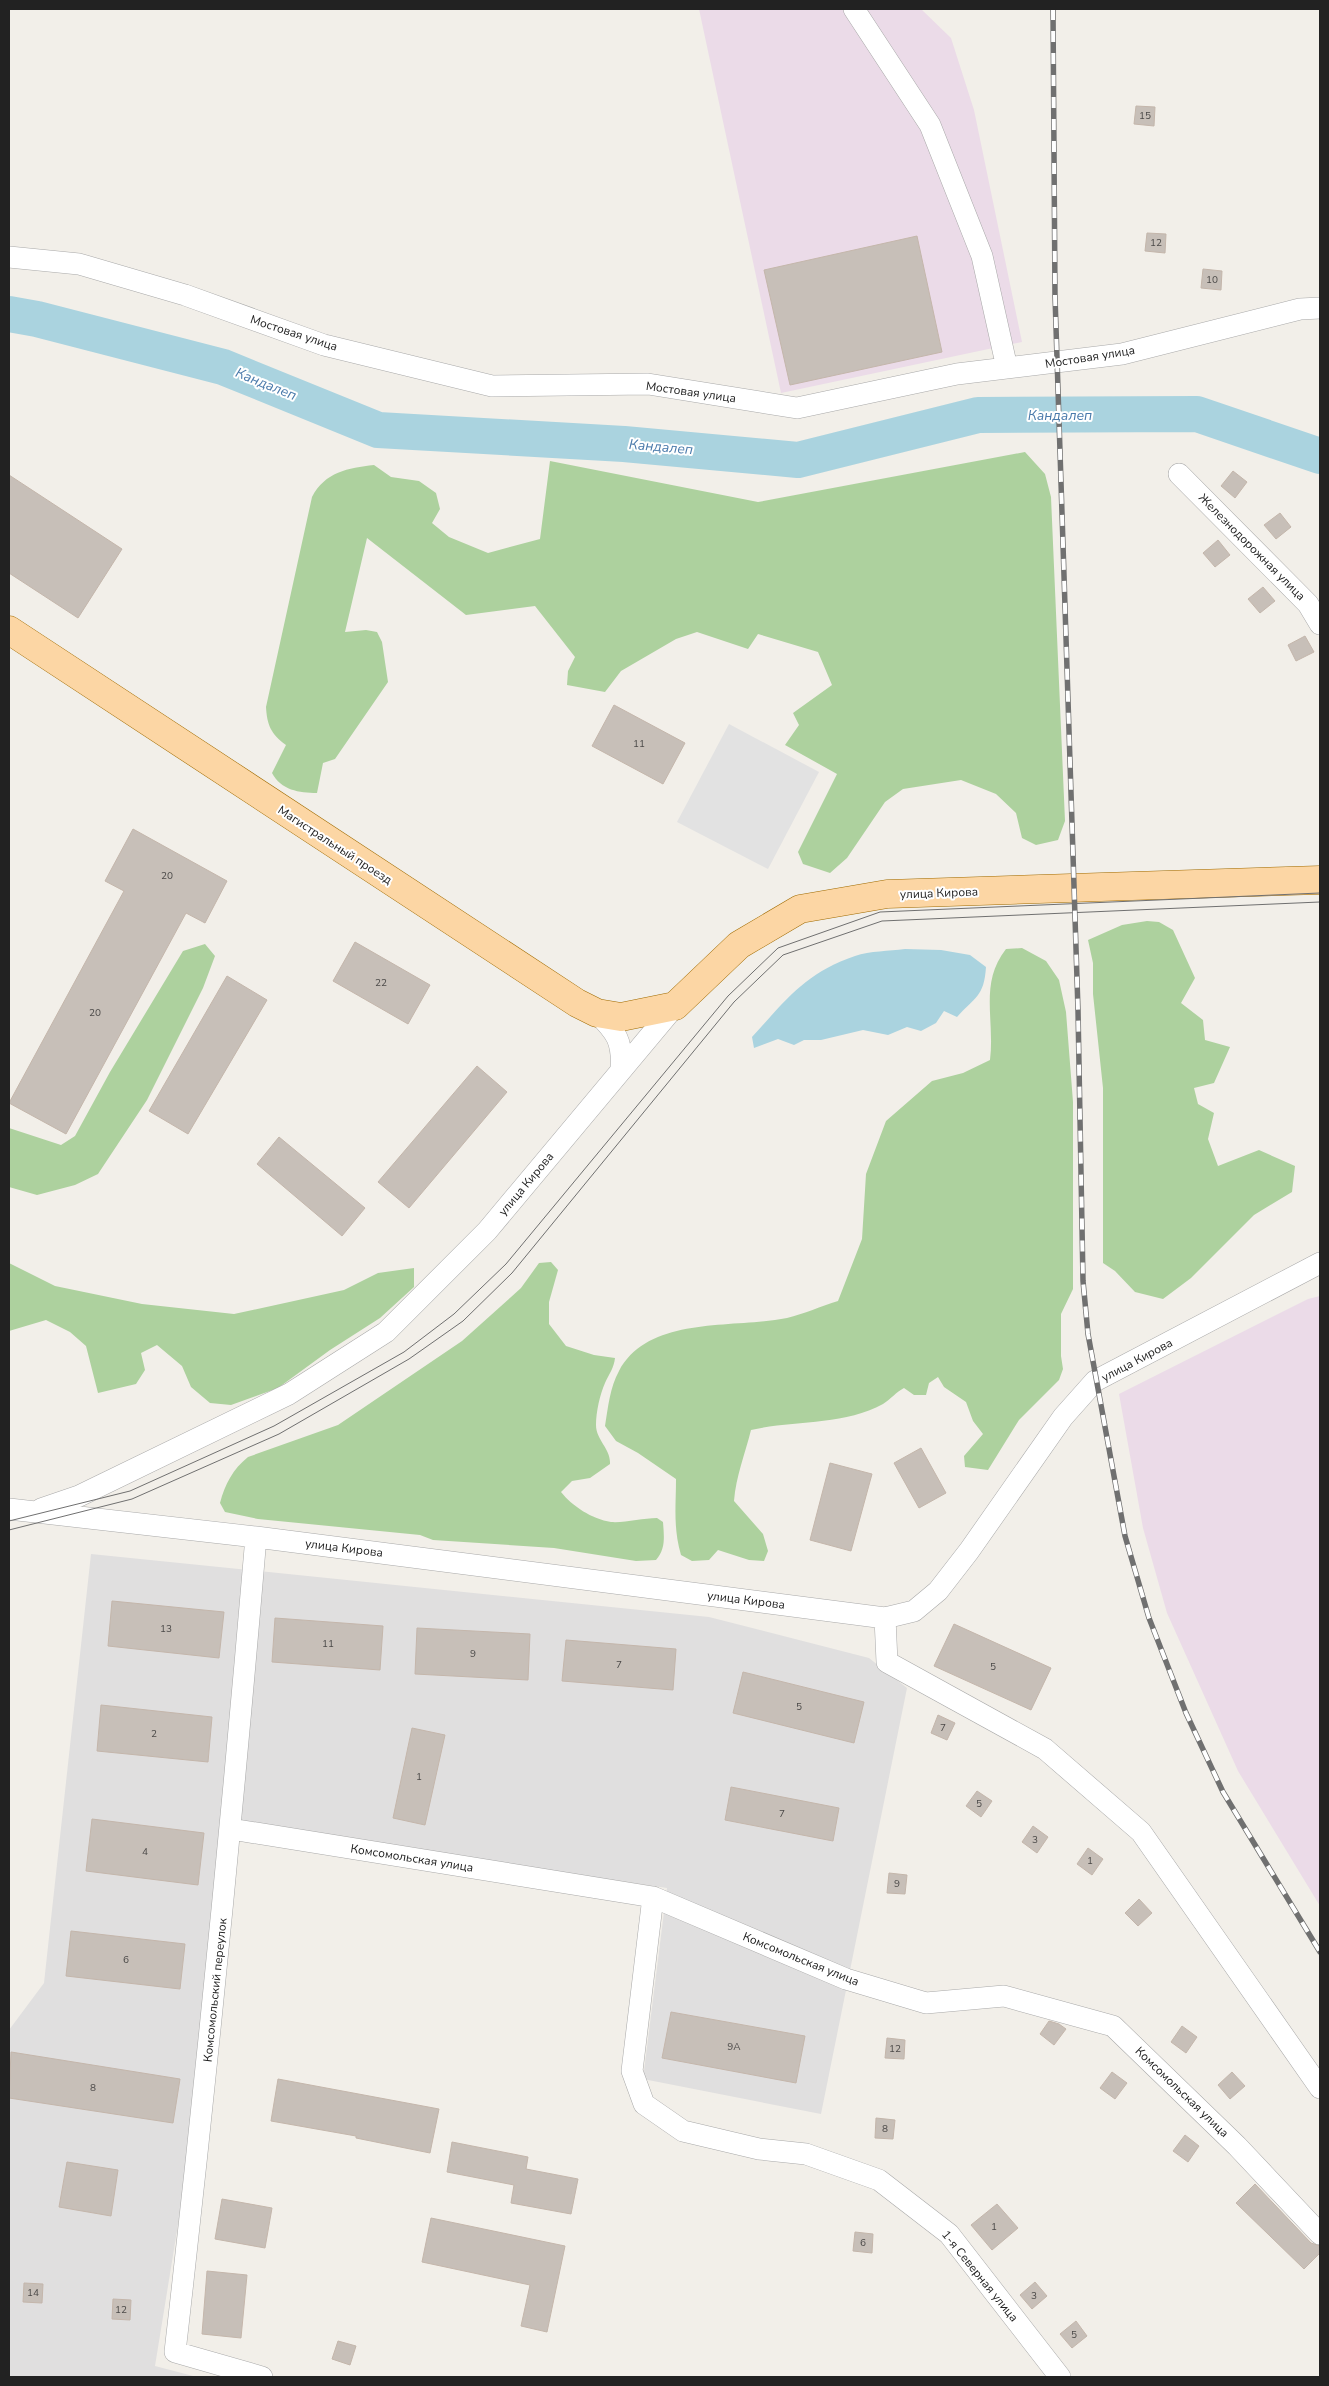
<svg xmlns="http://www.w3.org/2000/svg" width="1329" height="2386" viewBox="0 0 1329 2386" font-family="'Nunito Sans',sans-serif">
  <style>
    .residential { fill: #e0dfdf }
    .industrial { fill: #ebdbe8 }
    .forest { fill: #add19e }
    .parking { fill: #e2e2e2 }
    .water { fill: #aad3df }
    .lines { fill: none; stroke-linecap: round; stroke-linejoin: round }
    .river { stroke: #aad3df; stroke-width: 36 }
    .building { fill: #c7bfb8; stroke: #c4b6ab }
    .minor-casing { stroke: #a9a9a9; stroke-width: 22 }
    .major-casing { stroke: #a06b00; stroke-width: 29 }
    .minor { stroke: #fff; stroke-width: 21 }
    .major { stroke: #fcd6a4; stroke-width: 28 }
    .tram { stroke: #707070; stroke-width: 1 }
    .rail-casing { stroke: #707070; stroke-width: 5.5 }
    .rail { stroke: #fff; stroke-width: 4; stroke-dasharray: 11; stroke-linecap: butt }
    .labels { text-anchor: middle; dominant-baseline: central; stroke-width: 4; stroke-linejoin: round; paint-order: stroke }
    .number-label { font-size: 10px; fill: #4b4948 }
    .street-label { font-size: 12px; fill: #222; stroke: #fff }
    .water-label { font-size: 14px; font-style: italic; fill: #4a7aab; stroke: #fff }
  </style>
  <rect width="100%" height="100%" fill="#f2efe9"/>
  <!-- residential -->
  <path class="residential" d="M91,1554L709,1617L869,1658L907,1688L821,2114L643,2079L667,1888L224,1822L195,2120L155,2366L197,2377H9V2030L44,1983Z"/>
  <!-- industrial -->
  <path class="industrial" d="M699,9H921L951,38L974,110L1022,342L781,393Z
    M1320,1296V1906L1238,1771L1167,1613L1143,1528L1119,1394L1308,1299Z"/>
  <!-- forest -->
  <path class="forest" d="M1025,452L1045,474L1051,497L1065,821L1058,840L1036,845L1022,838L1016,813L996,794L961,780L903,789L885,802L847,858L830,873L803,864L798,852L837,774L785,745L799,725L793,713L832,685L818,652L758,634L748,649L697,632L676,639L621,671L605,692L567,685L568,671L575,657L535,606L466,615L367,538L345,632L366,630L377,632L382,642L388,682L335,759L323,763L317,793C299,793 281,790 272,773L286,745C271,734 267,725 266,707L312,497C325,472 348,468 374,465L391,477L419,481L436,493L440,509L432,523L449,537L488,553L540,539L550,461L758,502Z
    M1147,921L1159,922L1173,930L1195,978L1181,1003L1203,1020L1205,1040L1230,1047L1214,1083L1194,1088L1198,1104L1214,1113L1208,1139L1218,1166L1259,1150L1295,1166L1292,1192L1254,1215L1191,1278L1163,1299L1135,1292L1115,1271L1103,1263V1088L1093,994V963L1088,940L1122,925Z
    M205,944L215,956L203,988L147,1100L98,1174L75,1185L37,1195L9,1187V1128L61,1145L75,1136L110,1072L183,951Z
    M1022,948L1046,961L1059,980L1066,1012L1073,1102V1289L1061,1314V1356L1063,1369L1059,1380L1019,1420L988,1470L965,1467L964,1456L983,1434L973,1421L966,1402L944,1387L938,1377L929,1383L926,1395H914L904,1388C896,1392 891,1399 883,1404C843,1426 793,1420 751,1430C745,1454 736,1476 734,1501L763,1534L768,1551L764,1561L749,1560L718,1550L709,1560L692,1561L681,1555C673,1527 676,1507 676,1479L638,1453L616,1441L605,1426C608,1407 610,1387 619,1371C649,1315 734,1329 787,1318C804,1314 821,1306 838,1301L862,1239L866,1174L886,1121L932,1081L963,1073L990,1060C995,1020 979,983 1006,949Z
    M551,1262L558,1270L549,1302V1324L566,1346L594,1355L615,1358C614,1368 609,1374 605,1383C600,1394 596,1412 596,1425C596,1440 611,1449 610,1464L590,1478L572,1481L561,1492C572,1506 592,1519 611,1522C625,1523 643,1518 657,1518L663,1522C664,1536 666,1549 656,1560L636,1561L554,1548L433,1540L420,1535L258,1519L225,1512L220,1503C225,1484 233,1469 248,1457L338,1425L462,1341L521,1288L539,1263Z
    M9,1263L55,1286L142,1304L234,1314L344,1290L378,1273L414,1268V1287L380,1318L330,1350L278,1388L231,1405L210,1403L191,1387L182,1366L157,1345L141,1353L145,1370L136,1384L98,1393L86,1346L70,1332L46,1320L9,1331Z"/>
  <!-- parking -->
  <path class="parking" d="M729,724L819,772L768,869L677,822Z"/>
  <!-- water -->
  <path class="water" d="M905,949L941,950L970,955L986,967C984,997 975,997 957,1017L944,1011L936,1023L921,1031L907,1027L888,1035L863,1030L821,1040H804L794,1045L778,1039L754,1048L752,1037C786,1000 805,973 855,956C870,951 889,951 905,949Z"/>
  <g class="lines">
    <!-- river -->
    <path class="river" d="M9,314L37,319L223,367L378,430L624,444L798,460L978,415L1197,414L1320,456"/>
  </g>
  <!-- building -->
  <path class="building" d="M1136,106L1155,107L1154,126L1134,124Z
    M1147,233L1166,234L1165,253L1145,251Z
    M917,236L942,352L790,385L764,270Z
    M1203,269L1222,271L1221,290L1201,288Z
    M1233,471L1247,482L1235,498L1221,486Z
    M9,475L122,549L78,618L9,573Z
    M1280,513L1291,527L1276,539L1264,525Z
    M1218,540L1230,555L1215,567L1203,553Z
    M1263,587L1275,601L1260,613L1248,599Z
    M1305,636L1314,652L1296,661L1288,645Z
    M614,705L685,743L663,784L592,746Z
    M133,829L227,881L205,923L186,913L66,1134L9,1103L124,891L105,881Z
    M355,942L430,985L408,1024L333,981Z
    M227,976L267,1000L188,1134L149,1111Z
    M477,1066L507,1092L409,1208L378,1182Z
    M279,1137L365,1208L342,1236L257,1164Z
    M921,1448L946,1493L919,1508L894,1463Z
    M830,1463L872,1474L851,1551L810,1540Z
    M112,1601L224,1612L219,1658L108,1646Z
    M275,1618L383,1626L380,1670L272,1662Z
    M954,1624L1051,1668L1031,1710L934,1666Z
    M417,1628L530,1634L528,1680L415,1674Z
    M566,1640L676,1649L673,1690L562,1681Z
    M743,1672L864,1702L854,1743L733,1713Z
    M101,1705L212,1717L208,1762L97,1751Z
    M938,1715L955,1723L947,1740L931,1733Z
    M412,1728L445,1735L425,1825L393,1818Z
    M731,1787L839,1808L833,1841L725,1820Z
    M977,1791L992,1801L981,1817L966,1806Z
    M92,1819L204,1833L198,1885L86,1871Z
    M1033,1826L1048,1837L1037,1853L1022,1842Z
    M1088,1848L1103,1859L1092,1875L1077,1864Z
    M889,1873L907,1875L905,1894L887,1893Z
    M1139,1899L1152,1913L1138,1926L1125,1913Z
    M71,1931L185,1944L180,1989L66,1976Z
    M671,2012L805,2036L796,2083L662,2058Z
    M1049,2021L1059,2024L1066,2029L1054,2045L1040,2034Z
    M1182,2026L1197,2037L1186,2053L1171,2042Z
    M887,2038L905,2040L904,2059L885,2058Z
    M11,2052L180,2079L173,2123L9,2098Z
    M1112,2072L1127,2083L1115,2099L1100,2088Z
    M1232,2072L1245,2086L1230,2099L1218,2085Z
    M278,2079L439,2109L430,2153L356,2138V2136L271,2121Z
    M876,2118L895,2120L893,2139L875,2138Z
    M1185,2135L1199,2146L1188,2162L1173,2151Z
    M452,2142L528,2157L526,2169L578,2179L571,2214L511,2203L514,2185L447,2172Z
    M67,2162L118,2170L111,2216L59,2207Z
    M1255,2184L1311,2243L1320,2246V2253L1304,2269L1236,2203Z
    M222,2199L272,2208L265,2248L215,2239Z
    M997,2204L1018,2228L992,2250L971,2225Z
    M431,2218L565,2246L547,2332L521,2326L530,2285L422,2262Z
    M855,2232L873,2234L872,2253L853,2251Z
    M207,2271L247,2275L241,2338L202,2334Z
    M1035,2282L1047,2296L1032,2309L1020,2295Z
    M24,2283L43,2284L42,2303L23,2302Z
    M113,2299L131,2300L130,2320L112,2319Z
    M1076,2321L1087,2336L1072,2348L1060,2334Z
    M338,2341L356,2346L350,2365L332,2359Z"/>
  <g class="lines">
    <!-- minor casing -->
    <g class="minor-casing">
      <path id="minor" d="M854,9L930,125L982,256L1007,368
        M9,257L79,264L185,295L324,345L492,386L648,384L797,408L957,374L1122,354L1300,309L1320,308
        M1179,474L1308,604L1320,624
        M597,1013C616,1032 623,1041 621,1069
        M9,1509L256,1537L885,1618L914,1611L938,1591L969,1551L1063,1417L1095,1381L1320,1263
        M41,1509L79,1496L289,1394L386,1332L487,1231L675,1006
        M256,1537C233,1809 206,2081 175,2352L262,2377
        M885,1618L887,1662L1045,1749L1141,1832L1320,2088
        M231,1829L653,1897L846,1979L926,2003L1004,1996L1113,2026L1237,2146L1320,2234
        M653,1897L632,2071L644,2104L683,2131L759,2149L806,2154L879,2180L949,2234L1060,2377"/>
    </g>
    <!-- major casing -->
    <g class="major-casing">
      <path id="major" d="M9,630L577,1003L597,1013L621,1017L675,1006L739,945L800,909L887,894L1320,880"/>
    </g>
    <!-- minor -->
    <use href="#minor" class="minor"/>
    <!-- major -->
    <use href="#major" class="major"/>
    <!-- tram -->
    <path class="tram" d="M9,1521L130,1491L274,1426L404,1352L454,1314L506,1264L728,996L778,948L880,912L1320,893
      M9,1530L132,1499L279,1434L409,1359L463,1321L512,1273L734,1002L783,955L882,921L1320,902"/>
    <!-- rail casing -->
    <g class="rail-casing">
      <path id="rail" d="M1053,9L1055,296L1078,1010L1083,1281L1088,1334L1125,1536L1149,1618L1186,1713L1223,1792L1320,1952"/>
    </g>
    <!-- rail -->
    <use href="#rail" class="rail"/>
  </g>
  <g class="labels">
    <!-- number labels -->
    <g class="number-label">
      <text x="1145" y="116">15</text>
      <text x="1156" y="243">12</text>
      <text x="1212" y="280">10</text>
      <text x="639" y="744">11</text>
      <text x="167" y="876">20</text>
      <text x="381" y="983">22</text>
      <text x="95" y="1013">20</text>
      <text x="166" y="1629">13</text>
      <text x="328" y="1644">11</text>
      <text x="473" y="1654">9</text>
      <text x="619" y="1665">7</text>
      <text x="993" y="1667">5</text>
      <text x="799" y="1707">5</text>
      <text x="943" y="1728">7</text>
      <text x="154" y="1734">2</text>
      <text x="419" y="1777">1</text>
      <text x="979" y="1804">5</text>
      <text x="782" y="1814">7</text>
      <text x="1035" y="1840">3</text>
      <text x="145" y="1852">4</text>
      <text x="1090" y="1861">1</text>
      <text x="897" y="1884">9</text>
      <text x="126" y="1960">6</text>
      <text x="734" y="2047">9А</text>
      <text x="895" y="2049">12</text>
      <text x="93" y="2088">8</text>
      <text x="885" y="2129">8</text>
      <text x="994" y="2227">1</text>
      <text x="863" y="2243">6</text>
      <text x="33" y="2293">14</text>
      <text x="1034" y="2296">3</text>
      <text x="121" y="2310">12</text>
      <text x="1074" y="2335">5</text>
    </g>
    <!-- street labels -->
    <g class="street-label">
      <text transform="translate(294 333) rotate(18)">Мостовая улица</text>
      <text transform="translate(1090 357) rotate(-9)">Мостовая улица</text>
      <text transform="translate(691 392) rotate(8)">Мостовая улица</text>
      <text transform="translate(1252 547) rotate(45)">Железнодорожная улица</text>
      <text transform="translate(335 845) rotate(33)">Магистральный проезд</text>
      <text transform="translate(939 893) rotate(-2)">улица Кирова</text>
      <text transform="translate(526 1184) rotate(-50)">улица Кирова</text>
      <text transform="translate(1137 1360) rotate(-28)">улица Кирова</text>
      <text transform="translate(344 1548) rotate(7)">улица Кирова</text>
      <text transform="translate(746 1600) rotate(7)">улица Кирова</text>
      <text transform="translate(412 1858) rotate(9)">Комсомольская улица</text>
      <text transform="translate(801 1959) rotate(22)">Комсомольская улица</text>
      <text transform="translate(215 1990) rotate(-84)">Комсомольский переулок</text>
      <text transform="translate(1182 2092) rotate(44)">Комсомольская улица</text>
      <text transform="translate(980 2276) rotate(51)">1-я Северная улица</text>
    </g>
    <!-- water labels -->
    <g class="water-label">
      <text transform="translate(266 384) rotate(22)">Кандалеп</text>
      <text x="1060" y="415">Кандалеп</text>
      <text transform="translate(661 447) rotate(5)">Кандалеп</text>
    </g>
  </g>
  <!-- border -->
  <rect width="1329" height="2386" fill="none" stroke="#222222" stroke-width="20"/>
</svg>
